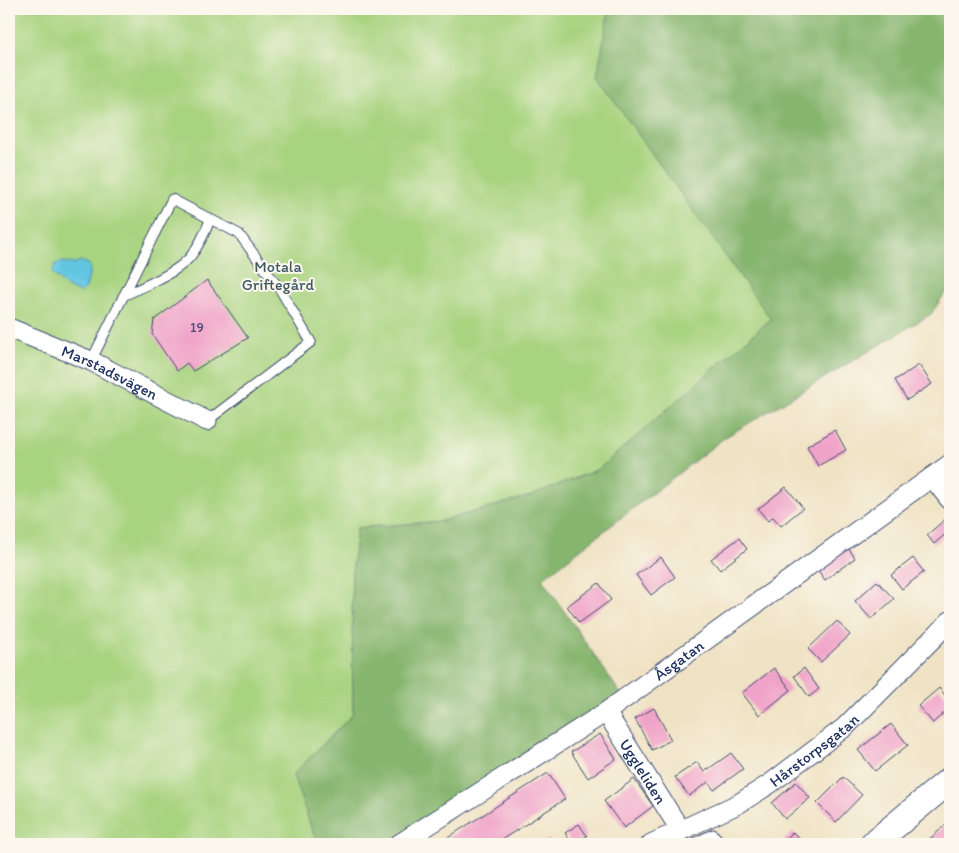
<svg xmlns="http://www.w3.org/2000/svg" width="959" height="853" viewBox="0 0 959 853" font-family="Itim,sans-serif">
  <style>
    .green { fill: #a8d37f; stroke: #62816e }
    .forest { fill: #86b56e; stroke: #507266 }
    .water { fill: #63c6e1; stroke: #3f7aa0 }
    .building { fill: #f0a3c8 }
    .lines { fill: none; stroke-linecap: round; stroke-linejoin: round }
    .lane-casing { stroke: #3b4a6d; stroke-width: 11 }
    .street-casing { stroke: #3b4a6d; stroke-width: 21 }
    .secondary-casing { stroke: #3b4a6d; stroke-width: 28 }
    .lane { stroke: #fff; stroke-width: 9 }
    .street { stroke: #fff; stroke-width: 19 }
    .secondary { stroke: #fff; stroke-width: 26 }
    .labels { text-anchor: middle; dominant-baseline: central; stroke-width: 4; stroke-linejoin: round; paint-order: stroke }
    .number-label { font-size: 14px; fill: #504c78 }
    .park-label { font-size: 16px; fill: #3e5866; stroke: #fbf7ec }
    .street-label { font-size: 16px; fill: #1b2f5e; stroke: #fbf7ec }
  </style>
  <rect width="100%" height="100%" fill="#fbf7ec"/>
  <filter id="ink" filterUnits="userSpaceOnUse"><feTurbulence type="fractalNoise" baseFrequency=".02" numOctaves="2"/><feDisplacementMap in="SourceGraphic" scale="10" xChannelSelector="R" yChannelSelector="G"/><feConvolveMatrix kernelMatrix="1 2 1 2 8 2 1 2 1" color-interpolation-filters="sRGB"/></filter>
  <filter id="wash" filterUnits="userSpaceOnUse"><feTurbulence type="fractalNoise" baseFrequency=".0096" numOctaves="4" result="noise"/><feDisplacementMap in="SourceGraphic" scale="20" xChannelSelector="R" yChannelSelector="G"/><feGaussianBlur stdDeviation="1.12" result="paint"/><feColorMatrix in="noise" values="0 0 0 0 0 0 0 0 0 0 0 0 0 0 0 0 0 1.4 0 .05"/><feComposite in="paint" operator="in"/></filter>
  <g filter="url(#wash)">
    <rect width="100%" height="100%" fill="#f0e3c5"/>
    <!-- green -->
    <path class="green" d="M9,9H609L598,78L771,319L599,469L534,495L442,521L357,528L352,573L353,714L293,775L317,844H9Z"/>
    <!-- forest -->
    <path class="forest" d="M609,9H950V286L931,314L724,438L542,579L625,700L410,844H317L293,775L353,714L352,573L357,528L442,521L534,495L599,469L771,319L597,77Z"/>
    <!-- water -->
    <path class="water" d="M80,261L89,264L90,271L86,288L80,293L65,286L52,273L55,264L62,262L74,264Z"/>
    <g id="blocks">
      <!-- building -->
      <path class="building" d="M207,280L248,338L193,371L187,363L177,371L152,334L154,320Z
        M919,365L932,384L907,400L895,380Z
        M835,430L846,450L818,466L807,446Z
        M786,487L803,508L781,526L773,517L768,521L758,509Z
        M950,515V530L934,544L927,535Z
        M739,538L747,549L720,570L711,559Z
        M847,546L855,558L825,580L817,569Z
        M661,557L675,577L651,595L636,575Z
        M913,558L924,572L902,589L891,575Z
        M877,581L894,599L871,619L855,601Z
        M599,583L611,600L579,623L567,606Z
        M837,621L850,635L821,662L808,649Z
        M774,668L791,690L759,715L742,693Z
        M804,668L819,689L809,697L794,676Z
        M939,688L950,701V707L933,723L918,706Z
        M654,708L671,740L652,750L635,719Z
        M891,724L908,745L875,771L858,750Z
        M600,734L616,759L588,778L571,752Z
        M731,753L743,769L714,790L708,782L689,796L675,777L697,762L704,772Z
        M548,773L565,799L495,844H438Z
        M843,777L862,795L836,822L817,803Z
        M634,779L653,806L624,828L604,801Z
        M796,782L810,798L785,819L772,803Z
        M950,821V844H924Z
        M579,824L587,836L572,844L565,833Z
        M793,832L805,844H781Z
        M549,839L553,844H541Z"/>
    </g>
  </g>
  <g filter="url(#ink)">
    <use href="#blocks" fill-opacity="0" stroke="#3b4a6d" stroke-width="1"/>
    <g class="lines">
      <!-- lane casing -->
      <g class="lane-casing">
        <path id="lane" d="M123,296C142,287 177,273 190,257C199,246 205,233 210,220
          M91,361L172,199L239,234L279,288L311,342L207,421
          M692,844L713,834L722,844"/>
      </g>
      <!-- street casing -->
      <g class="street-casing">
        <g id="street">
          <path id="s1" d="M9,328L91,361L207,421"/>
          <path d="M932,477L950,500"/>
          <path id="s2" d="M606,712L681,831"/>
          <path id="s3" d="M399,844L606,712L950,464"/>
          <path id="s4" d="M651,844L738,804L771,783L845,727L950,621"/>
        </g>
      </g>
      <!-- secondary casing -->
      <g class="secondary-casing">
        <path id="secondary" d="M873,844L950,780"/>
      </g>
      <!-- lane -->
      <use href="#lane" class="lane"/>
      <!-- street -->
      <use href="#street" class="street"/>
      <!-- secondary -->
      <use href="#secondary" class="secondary"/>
    </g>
  </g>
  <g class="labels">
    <!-- number labels -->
    <g class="number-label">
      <text x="197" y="327">19</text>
    </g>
    <!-- park labels -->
    <g class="park-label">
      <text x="278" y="266">Motala<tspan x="278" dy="18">Griftegård</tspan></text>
    </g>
    <!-- street labels -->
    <g class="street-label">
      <text stroke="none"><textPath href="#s1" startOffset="110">Marstadsvägen</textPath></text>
      <text stroke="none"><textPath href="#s3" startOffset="335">Åsgatan</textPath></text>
      <text stroke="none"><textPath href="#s4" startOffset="189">Hårstorpsgatan</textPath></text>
      <text stroke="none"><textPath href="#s2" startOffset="70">Uggleliden</textPath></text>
    </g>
  </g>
  <!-- margin -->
  <rect width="959" height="853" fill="none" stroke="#fbf7ec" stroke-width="30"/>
</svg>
